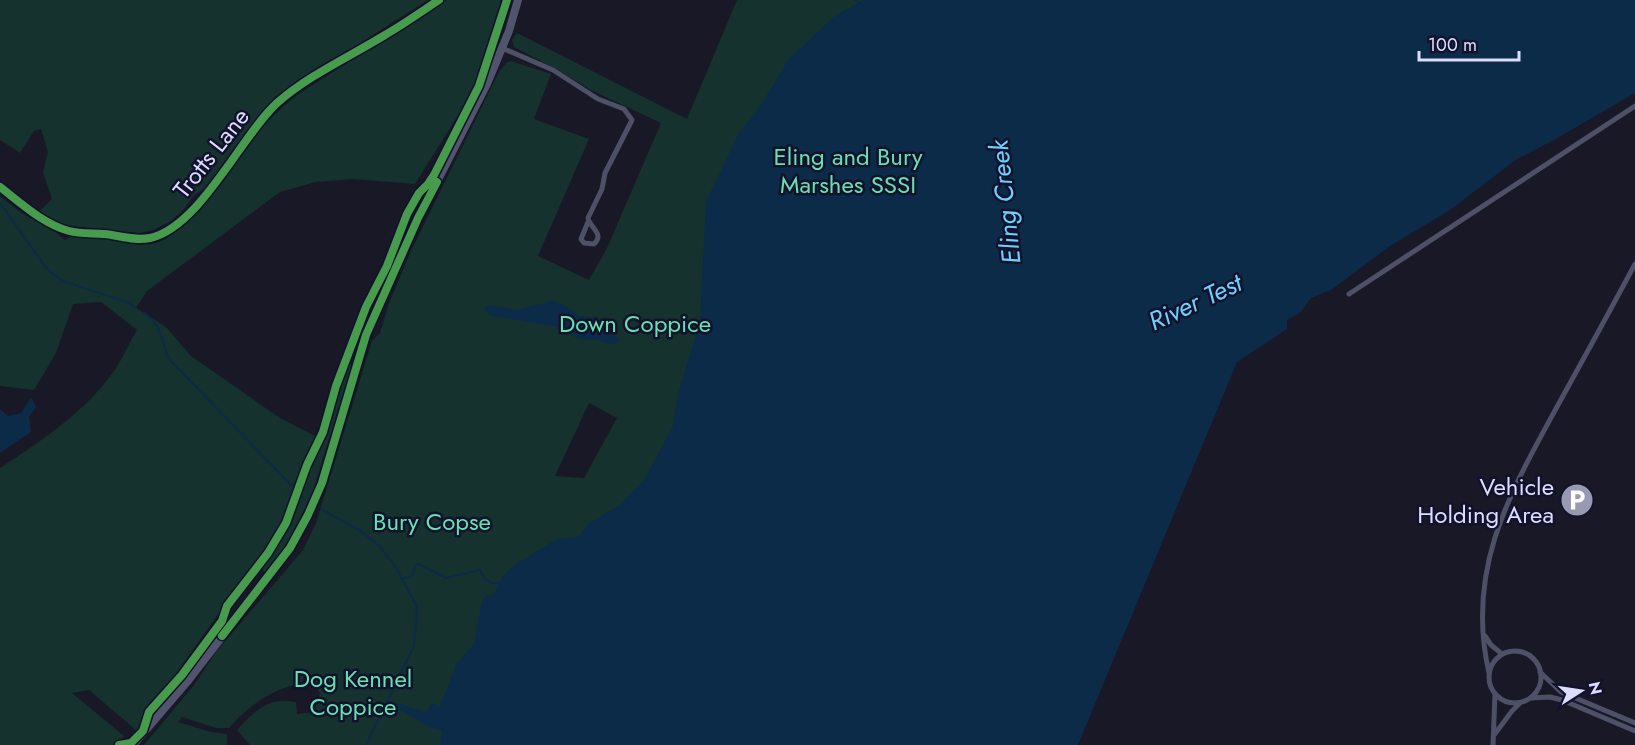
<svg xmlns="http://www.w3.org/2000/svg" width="1635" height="745" viewBox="0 0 1635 745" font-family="Jost,sans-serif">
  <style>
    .green { fill: #15322e; fill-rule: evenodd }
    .water { fill: #0c2b48 }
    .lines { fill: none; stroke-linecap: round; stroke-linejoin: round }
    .stream { stroke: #0c2b48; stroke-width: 2 }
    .street { stroke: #4d5067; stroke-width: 5 }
    .secondary { stroke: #50546c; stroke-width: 8 }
    .cycleway-casing { stroke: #12122c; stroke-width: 11 }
    .cycleway { stroke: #469c4c; stroke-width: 8 }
    .labels { text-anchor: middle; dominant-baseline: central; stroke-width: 5; stroke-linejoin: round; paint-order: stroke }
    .street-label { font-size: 24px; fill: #dddeff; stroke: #12122c }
    .park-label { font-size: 24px; fill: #67e1af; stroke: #12122c }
    .poi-label { font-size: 24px; fill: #dddeff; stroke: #12122c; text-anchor: end }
    .water-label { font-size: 26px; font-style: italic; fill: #6bd2fe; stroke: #12122c }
  </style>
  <rect width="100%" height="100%" fill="#181826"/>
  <!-- green -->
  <path class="green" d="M0,0H428L283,92L269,105L209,186L194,195L184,209L171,221L153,230L139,233L72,226L52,221L40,211L52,199L43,172L48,152L41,129L34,131L20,153L0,140Z
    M446,0H501L477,85L415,184L352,179L316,182L280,192L147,291L136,308L166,327L191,356L280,418L323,440L348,364L352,365L312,494L290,540L266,574L256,561L170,682L148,704L137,731L89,690L72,693L124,736L115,745H0V468C40,442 86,411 114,371C123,358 129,343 137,330L101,302L73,304L56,353L34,390L0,386V196L20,212L57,233L65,240L70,237C82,238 94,237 106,239C122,241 139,247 156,243C190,233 232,164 254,137C267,121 281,108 297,95Z
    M737,0H1575L515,745H250L237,730C256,710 267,697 296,702L297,714L314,712L320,693L305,674L301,683C271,690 249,705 229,728H216L182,717L178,722L211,732L227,734V745H144L194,685L216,652L303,550L316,523L372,341L380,333L388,306L410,253L499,72L506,63L511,61L551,74L534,119L589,139L538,256L589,280L607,248L661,123L589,89L558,70L514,47L512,40L517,33L687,119ZM589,403L617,418L584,478L555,476Z"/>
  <!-- water -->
  <path class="water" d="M864,0H1635V93L1554,140L1517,159L1450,210L1390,246L1331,290L1311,298L1300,313L1287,320V329L1237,362L1078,745H440L442,731L429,727L394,706L397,703L426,712L432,703L440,706L457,663L474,644L482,601L485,597L495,593L502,577L516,564L557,539L578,537L588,524L618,506L645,479L673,426L678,394L700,322L706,202L740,131L757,111L789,59L836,15Z
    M553,301L562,304L578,315L595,318V321L590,323L594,329L615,335L619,342L611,344L597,340L579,339L556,327L490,315L487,313L484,307L490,305L515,310Z
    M31,397L36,407L29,417L31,432L0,453V409L8,416L21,413Z"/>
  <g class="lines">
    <!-- stream -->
    <path class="stream" d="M855,0L860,3
      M0,203L47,269C72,292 109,290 136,308
      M144,313C166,328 159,343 171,361L295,489
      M301,496L304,499
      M321,509L361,531L379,546L394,564L416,605L417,614L414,646L366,745
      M402,578L412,577L416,564H419L446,578L480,570L484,578L491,583H501"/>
    <!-- street -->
    <path class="street" d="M502,48L553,70L598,99L624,109L632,120L605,173L602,189L588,218C590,228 605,234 594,244L584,243L581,239L588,222
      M0,187C21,203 43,224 69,231C80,234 93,233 105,234C121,236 135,241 150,238C200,227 241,136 277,103C309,75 349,57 385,35C404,24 421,12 439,0
      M1349,294L1635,106
      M1485,636L1491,645L1502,654
      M1489 677a26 26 0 1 1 52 0a26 26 0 1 1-52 0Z
      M1540,672L1561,692L1635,723
      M1489,673C1465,569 1510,493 1558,405C1584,358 1610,311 1635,264
      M1531,698L1550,697L1562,700L1635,731
      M1494,735L1512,711L1520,703
      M1493,745L1495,694"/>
    <!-- secondary -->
    <path class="secondary" d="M133,745L187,682L266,580L290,548L308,515L322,483L366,335L422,211L487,84L509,31L518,0"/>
    <!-- cycleway casing -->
    <g class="cycleway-casing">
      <path id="cycleway" d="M0,187C21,203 43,224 69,231C80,234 93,233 105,234C121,236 135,241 150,238C200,227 241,136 277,103C309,75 349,57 385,35C404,24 421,12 439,0
        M222,636L290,548L308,515L322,483L366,335L418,218L437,182
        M119,745L131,743L143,731L149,712L182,675L222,621L227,606L268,553L286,523L307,465L323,432L336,386L366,307L387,266L407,214L419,193L428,184L434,175L479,86L507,0"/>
    </g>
    <!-- cycleway -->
    <use href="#cycleway" class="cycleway"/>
  </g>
  <!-- icons -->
  <defs>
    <g id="parking-disc" transform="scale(1.725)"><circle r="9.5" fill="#9899b3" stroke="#12122c"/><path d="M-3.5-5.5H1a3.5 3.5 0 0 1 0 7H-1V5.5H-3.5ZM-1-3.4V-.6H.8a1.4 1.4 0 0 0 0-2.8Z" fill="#fff"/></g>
  </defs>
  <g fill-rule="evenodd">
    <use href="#parking-disc" x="1577" y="500"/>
  </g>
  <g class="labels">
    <!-- street labels -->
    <g class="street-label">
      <text transform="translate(211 153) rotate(-52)">Trotts Lane</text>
    </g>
    <!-- park labels -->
    <g class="park-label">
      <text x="848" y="156">Eling and Bury<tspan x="848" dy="28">Marshes SSSI</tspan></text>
      <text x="635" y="323">Down Coppice</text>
      <text x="432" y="521">Bury Copse</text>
      <text x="353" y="678">Dog Kennel<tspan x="353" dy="28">Coppice</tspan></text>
    </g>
    <!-- poi labels -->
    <g class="poi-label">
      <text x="1554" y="486">Vehicle<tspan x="1554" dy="28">Holding Area</tspan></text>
    </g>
    <!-- water labels -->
    <g class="water-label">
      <text transform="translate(1005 202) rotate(-96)">Eling Creek</text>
      <text transform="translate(1195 302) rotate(-25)">River Test</text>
    </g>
  </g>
  <!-- north arrow -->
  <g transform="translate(1581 691) rotate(78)" stroke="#12122c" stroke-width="4.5" paint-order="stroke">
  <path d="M0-4.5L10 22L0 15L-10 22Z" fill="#dddeff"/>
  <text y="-9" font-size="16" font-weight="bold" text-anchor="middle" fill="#dddeff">N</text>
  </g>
  <!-- scale -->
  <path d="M1419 51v9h100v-9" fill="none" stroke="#dddeff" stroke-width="3"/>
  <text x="1428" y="51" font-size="18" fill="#dddeff" stroke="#12122c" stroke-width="4.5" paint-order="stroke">100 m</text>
</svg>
